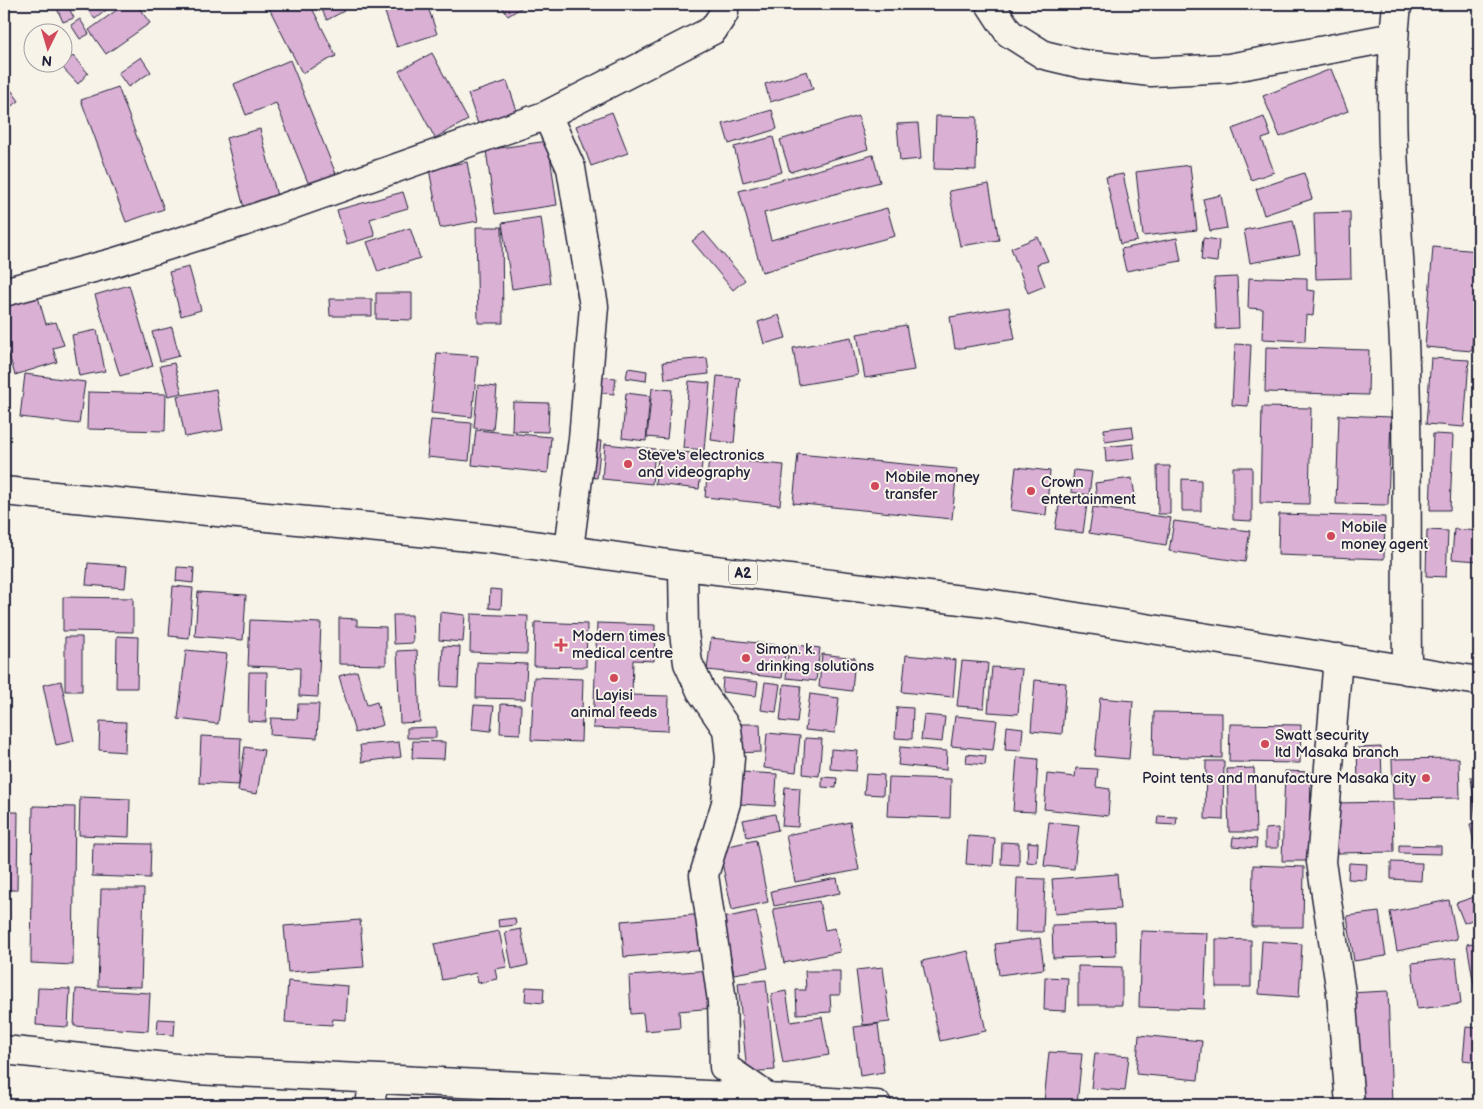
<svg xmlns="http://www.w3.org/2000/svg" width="1483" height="1109" viewBox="0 0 1483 1109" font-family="'Balsamiq Sans',sans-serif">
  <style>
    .building { fill: #dab0d5; stroke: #22223b }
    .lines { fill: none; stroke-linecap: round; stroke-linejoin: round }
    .minor-casing { stroke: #22223b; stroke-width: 31 }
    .trunk-casing { stroke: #22223b; stroke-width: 31 }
    .minor { stroke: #f7f3e8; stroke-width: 28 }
    .trunk { stroke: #f7f3e8; stroke-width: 28 }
    .poi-dot { fill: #d1495b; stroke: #f7f3e8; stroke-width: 2 }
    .labels { text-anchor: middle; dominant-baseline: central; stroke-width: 4; stroke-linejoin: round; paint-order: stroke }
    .shield { fill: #f7f3e8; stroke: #62616f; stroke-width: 1 }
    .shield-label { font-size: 14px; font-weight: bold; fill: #22223b }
    .poi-label { font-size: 15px; fill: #22223b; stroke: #f7f3e8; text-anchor: start }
  </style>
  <rect width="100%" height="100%" fill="#f7f3e8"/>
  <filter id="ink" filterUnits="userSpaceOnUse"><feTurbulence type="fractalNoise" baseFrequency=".02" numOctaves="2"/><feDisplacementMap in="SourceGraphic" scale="10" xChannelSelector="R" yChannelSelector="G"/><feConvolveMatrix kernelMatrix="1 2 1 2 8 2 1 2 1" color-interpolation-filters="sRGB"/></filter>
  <g filter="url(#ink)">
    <!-- building -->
    <path class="building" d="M55,4H67L74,18L63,22Z
      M94,4H107L110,7L95,19L87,9Z
      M125,4H136L150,23L106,54L89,30Z
      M267,4H310L336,56L302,73Z
      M319,4H340L344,11L327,20Z
      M382,4H427L437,34L397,47Z
      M500,4H527L508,16Z
      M80,19L89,34L80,39L71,25Z
      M432,53L468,120L435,138L399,71Z
      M73,56L88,73L78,84L62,67Z
      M141,57L151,72L128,87L118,73Z
      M290,60L338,179L311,190L276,103L246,115L234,84Z
      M1331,69L1348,111L1280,137L1263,96Z
      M807,71L813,89L770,102L765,84Z
      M507,81L517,111L478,124L468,94Z
      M118,87L164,209L126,222L81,100Z
      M12,91L19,101L4,111V95Z
      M772,110L777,129L729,144L723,124Z
      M612,112L628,153L591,166L576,126Z
      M858,116L868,149L790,172L780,140Z
      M936,116L977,117L976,170L934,169Z
      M1264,117L1271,136L1262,139L1274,172L1251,180L1232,129Z
      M918,123L921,159L900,161L897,124Z
      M260,129L278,200L244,208L226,138Z
      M773,137L782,172L743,182L734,147Z
      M548,141L557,205L495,214L486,150Z
      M873,155L880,182L764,213L771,240L887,208L895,236L762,272L739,191Z
      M467,162L478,221L440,228L429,169Z
      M1190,165L1197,230L1143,236L1136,172Z
      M1304,173L1312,199L1264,215L1256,189Z
      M1123,174L1137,241L1120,244L1106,177Z
      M989,184L999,240L960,246L949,191Z
      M403,192L408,208L370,219L375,236L347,244L337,210Z
      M1221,195L1227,228L1210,231L1203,199Z
      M1350,212L1351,278L1316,279L1314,213Z
      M541,217L550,283L512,289L502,223Z
      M1293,220L1300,254L1250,263L1244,230Z
      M476,227H502L503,323H478Z
      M410,228L420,258L378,272L367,242Z
      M704,232L745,280L733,290L692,241Z
      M1038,237L1048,261L1037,264L1045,286L1028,293L1011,248Z
      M1177,238L1181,261L1126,271L1121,249Z
      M1203,238L1219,240L1217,262L1201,260Z
      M1433,247L1479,251L1472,351L1425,347Z
      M189,267L201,310L181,316L169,272Z
      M1237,277L1239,328L1216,329L1214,278Z
      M1265,277L1307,278V290L1315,291L1313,316L1306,315L1305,341L1262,339L1263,309L1248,308L1249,278L1264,279Z
      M129,285L153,366L120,376L95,295Z
      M376,293H412V320L376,319Z
      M38,297L46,324L56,322L64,345L53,348L57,362L15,375L4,339V307Z
      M329,299H372V316H330Z
      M1009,307L1015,339L955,349L950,317Z
      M779,315L786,338L764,344L758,322Z
      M906,325L914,370L865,378L857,334Z
      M172,327L179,356L160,361L152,332Z
      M97,330L105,371L79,376L72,335Z
      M851,337L858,375L799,385L793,348Z
      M1235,344L1251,345L1248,406L1232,405Z
      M1266,347L1369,350L1368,395L1265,392Z
      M437,353L478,356L472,417L431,413Z
      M707,358L709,374L665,379L663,362Z
      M1431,358L1469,360L1464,427L1426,424Z
      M174,363L182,393L168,396L160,366Z
      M628,368L647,371L646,381L626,378Z
      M25,374L85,382L79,424L20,417Z
      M592,376L616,378L614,394L590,392Z
      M717,376L740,378L734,443L711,440Z
      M689,381L710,383L704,450L683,448Z
      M478,385L497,387L493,430L474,428Z
      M652,388L672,390L667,439L647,437Z
      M216,389L223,430L185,437L177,396Z
      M88,392L166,394L165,431L87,429Z
      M626,393L650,396L646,441L622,438Z
      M513,402L549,403L548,432L512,431Z
      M1262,407L1311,408L1309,504L1260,503Z
      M1339,415L1391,417L1388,505L1336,504Z
      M431,420L472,423L469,461L427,457Z
      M1132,426L1134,438L1105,442L1104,429Z
      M476,430L551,437L548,473L472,465Z
      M1433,434L1453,435L1450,510H1430Z
      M585,440L601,441L597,478L581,476Z
      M605,444L655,449L652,484L602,479Z
      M1133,444L1135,459L1106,462L1105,447Z
      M659,450L703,454L699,489L655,484Z
      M798,454L957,469L952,519L793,503Z
      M709,458L784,465L780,505L705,497Z
      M1157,466H1170V514H1158Z
      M1016,467L1050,471L1046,515L1011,510Z
      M1233,467H1252V521L1233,520Z
      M1074,470L1092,472L1089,495L1071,492Z
      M1132,478L1135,496L1097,501L1095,483Z
      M1182,479L1201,480V511H1182Z
      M1060,500L1087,504L1083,533L1055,529Z
      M1093,507L1171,518L1166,545L1089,533Z
      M1279,514L1385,517L1384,559L1278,555Z
      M1174,521L1250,531L1245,562L1169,551Z
      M1454,529L1479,531V561L1452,559Z
      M1427,530L1448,531L1446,577L1426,576Z
      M88,563L127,566L125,588L86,585Z
      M177,567L194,568L193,583L176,581Z
      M173,586L193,588L189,638L169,636Z
      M490,589L502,590L501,609L489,608Z
      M198,592L246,595L243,640L195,636Z
      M63,597L133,598V632L63,631Z
      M440,612L465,615L463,642L439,640Z
      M471,614L528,616L527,654L470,652Z
      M393,615H412L413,643L394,644Z
      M339,618L357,619V626L386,627V665L339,664Z
      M250,620L321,623L318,697L299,696L300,668L248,666Z
      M535,622L587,624L586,667L534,666Z
      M597,623L655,625L654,661L633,660L632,695L669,696L668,731L593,728Z
      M117,636L138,637L137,688H116Z
      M65,637H82V691H65Z
      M711,638L786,646L782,678L707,670Z
      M789,644L820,648L816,681L786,678Z
      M443,646L460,647L458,687L441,686Z
      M186,650L227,654L218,724L178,719Z
      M417,650L420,722L400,723L397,651Z
      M822,654L855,658L852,691L819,687Z
      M906,655L956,660L953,697L902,692Z
      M962,661L988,663L984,708L957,706Z
      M477,662L527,664L525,699L476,698Z
      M992,667L1022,669L1018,714L988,712Z
      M357,671L367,705L377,702L383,725L355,733L339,676Z
      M249,672H267L266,722L248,721Z
      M534,677L583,679L581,742L531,740Z
      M723,678L758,682L756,696L722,692Z
      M1035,680L1066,683L1062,734L1031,731Z
      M61,681L74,741L56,745L43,685Z
      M765,682L780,684L776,712L761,710Z
      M784,684L801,686L797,723L780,721Z
      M810,694L839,698L835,733L805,730Z
      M1100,698L1133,701L1129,759L1095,756Z
      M298,704H319L317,738L270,735L271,718L297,719Z
      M501,704L521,705L520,734L500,733Z
      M474,705L494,706L491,731L472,729Z
      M897,707L913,708L912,739L895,738Z
      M1154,712L1222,713V758L1153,756Z
      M924,715L945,717L942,742L921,740Z
      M955,716L997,720L993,750L951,746Z
      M100,721L126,722L125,752L99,750Z
      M734,724H760L761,752L734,753Z
      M1230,724L1301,725L1300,763L1229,762Z
      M1007,726L1023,728L1021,751L1005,750Z
      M436,727V738H407V728Z
      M767,733L800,736L796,772L764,768Z
      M201,736L241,738L239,785L199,783Z
      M805,738L822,739L819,776L803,774Z
      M413,741L445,742L444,759L412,758Z
      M399,742L401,757L362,762L360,745Z
      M245,747L264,750L257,794L238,791Z
      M900,747L947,751L946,770L898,765Z
      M1381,747L1382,781L1358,782L1357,748Z
      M831,749L858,751L856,771L830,769Z
      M967,754L986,756L985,765L966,763Z
      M1017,757L1038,759L1035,812L1013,811Z
      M1459,758L1460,798L1393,799L1392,759Z
      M1206,761H1224L1223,820L1205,819Z
      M1076,768L1098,769L1096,787L1110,789L1108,816L1044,809L1047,774L1075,777Z
      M1254,768L1256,832H1229L1227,769Z
      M1285,771L1311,772L1309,861H1282Z
      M742,772L777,774L775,806L739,804Z
      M866,774L884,775L883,795L864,794Z
      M1479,776V817H1476L1471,777Z
      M822,777L837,778L836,788L822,787Z
      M889,777L951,779L950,818L887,816Z
      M785,787L800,788L798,827L782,826Z
      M80,797L130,799L129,837L79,835Z
      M1393,802L1394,852L1337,853L1336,803Z
      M33,806L75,807L73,965L31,963Z
      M4,812H18L17,890H4Z
      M775,814L778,830L747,837L743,820Z
      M1158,816L1177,817L1176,825L1157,824Z
      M850,822L859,870L795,882L786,835Z
      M1049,822L1079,825L1074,869L1044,866Z
      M1479,822V866L1470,824Z
      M1278,828V848H1265V829Z
      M968,836L995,838L993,866L966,864Z
      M1233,837L1257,839L1256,848L1232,846Z
      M756,840L768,902L732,910L719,848Z
      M1002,842L1019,843V865L1001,864Z
      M1028,842L1038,843L1037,863L1027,862Z
      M93,843L151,844L150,878L92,876Z
      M1399,845L1441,846V854L1399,853Z
      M1391,862L1422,863L1421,881L1391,879Z
      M1349,863L1367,864L1366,880L1348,879Z
      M1253,865L1304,867L1303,927H1252Z
      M1117,874L1120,909L1055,914L1052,879Z
      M837,878L840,893L774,906L771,891Z
      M1017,878L1045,879L1043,932H1015Z
      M101,889H144L141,987L98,986Z
      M1474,897L1479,910V917L1464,923L1456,903Z
      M1449,900L1457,939L1397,951L1390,912Z
      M819,901L825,930L835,928L840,952L784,963L773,909Z
      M756,911L768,968L734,974L723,918Z
      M1379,912L1386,956L1354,961L1347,916Z
      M704,914L707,950L624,957L621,921Z
      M515,918L516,925L499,927L498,920Z
      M360,920L364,967L288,972L284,926Z
      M1115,923L1116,956L1053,958L1052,925Z
      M521,929L528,965L512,969L505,932Z
      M499,931L507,967L495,969L497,979L478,983L476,973L442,980L434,944Z
      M1141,931L1207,933L1204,1009L1139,1007Z
      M1040,938L1044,969L999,975L995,944Z
      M1216,939L1251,940V987H1216Z
      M1262,941L1302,944L1299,997L1259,994Z
      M1479,942V1008L1478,1009L1467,944Z
      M968,951L986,1031L940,1041L922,961Z
      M1456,958L1461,1004L1417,1009L1412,963Z
      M1078,966L1122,967V1005H1078Z
      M883,967L890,1022L863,1025L856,970Z
      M711,970L714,1008L679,1011L680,1028L645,1031L643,1013L631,1014L629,976Z
      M805,971H840V995H830L831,1012L797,1014L796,990H806Z
      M1045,977L1068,978L1066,1011L1044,1010Z
      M766,980L775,1070L747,1072L738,983Z
      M288,981L348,986L346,1020L333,1019L332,1025L285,1022Z
      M526,987L544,988L543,1003L525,1001Z
      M38,988L70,989L68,1027L36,1025Z
      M76,989L150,993L148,1031L74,1026Z
      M786,991L791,1022L822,1017L829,1055L783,1063L771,994Z
      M1388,991L1392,1105H1352L1348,993Z
      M158,1019L175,1020L174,1035L157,1034Z
      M878,1024L884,1072L860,1076L854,1027Z
      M1466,1027L1479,1028V1062L1463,1060Z
      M1139,1035L1202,1041L1198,1080L1136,1074Z
      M1049,1052L1082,1054L1077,1105L1044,1102Z
      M1095,1053L1129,1056L1125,1091L1091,1088Z"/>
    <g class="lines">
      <!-- minor casing -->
      <g class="minor-casing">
        <path id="minor" d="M990,4L1009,33L1044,55L1082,64L1151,72L1229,68L1394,37
          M1397,4C1384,125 1401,246 1405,367C1408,468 1406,569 1407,670
          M547,115L571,168L594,306L583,439L569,549
          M4,292L112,263L243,222L547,115L713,30L724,13L723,4
          M683,566L684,633L688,663L701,691L727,729L730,758L726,803L704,875L722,1001L724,1067L769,1098
          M1338,658L1321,862L1341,993L1350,1105
          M4,1050L195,1070L769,1098L877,1105
          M370,1105L374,1079"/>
      </g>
      <!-- trunk casing -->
      <g class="trunk-casing">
        <path id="trunk" d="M4,491L490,539L683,566L994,604L1479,681"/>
      </g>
      <!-- minor -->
      <use href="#minor" class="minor"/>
      <!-- trunk -->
      <use href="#trunk" class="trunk"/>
    </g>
  </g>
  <!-- markers -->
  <g class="poi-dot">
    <circle cx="628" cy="464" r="5"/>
    <circle cx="875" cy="486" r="5"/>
    <circle cx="1031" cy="491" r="5"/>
    <circle cx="1331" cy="536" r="5"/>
    <path d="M558.5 637.5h5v5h5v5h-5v5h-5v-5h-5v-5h5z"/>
    <circle cx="746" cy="658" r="5"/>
    <circle cx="614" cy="678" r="5"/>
    <circle cx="1265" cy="744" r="5"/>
    <circle cx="1426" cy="778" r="5"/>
  </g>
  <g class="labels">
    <!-- shield labels -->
    <rect class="shield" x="729" y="561.5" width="28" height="23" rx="4"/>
    <g class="shield-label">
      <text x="743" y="573">A2</text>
    </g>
    <!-- poi labels -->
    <g class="poi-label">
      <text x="638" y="455">Steve's electronics<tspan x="638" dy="17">and videography</tspan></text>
      <text x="885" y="477">Mobile money<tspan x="885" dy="17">transfer</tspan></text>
      <text x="1041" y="482">Crown<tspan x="1041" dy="17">entertainment</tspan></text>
      <text x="1341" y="527">Mobile<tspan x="1341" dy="17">money agent</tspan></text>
      <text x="572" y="636">Modern times<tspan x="572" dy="17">medical centre</tspan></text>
      <text x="756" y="649">Simon. k.<tspan x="756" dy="17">drinking solutions</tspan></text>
      <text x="614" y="695" text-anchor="middle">Layisi<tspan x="614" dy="17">animal feeds</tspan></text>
      <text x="1275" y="735">Swatt security<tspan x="1275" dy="17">ltd Masaka branch</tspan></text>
      <text x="1416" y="778" text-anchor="end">Point tents and manufacture Masaka city</text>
    </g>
  </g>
  <!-- margin -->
  <rect width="1483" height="1109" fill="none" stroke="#f7f3e8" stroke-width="20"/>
  <rect x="10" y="10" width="1463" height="1089" fill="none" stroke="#22223b" stroke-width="2" filter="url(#ink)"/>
  <!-- north arrow -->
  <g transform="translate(48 48) rotate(185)"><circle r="24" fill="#f7f3e8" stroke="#a29fa3"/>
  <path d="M0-4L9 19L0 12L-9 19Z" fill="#d1495b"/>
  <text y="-8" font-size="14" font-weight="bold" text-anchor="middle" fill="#22223b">N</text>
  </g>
</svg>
